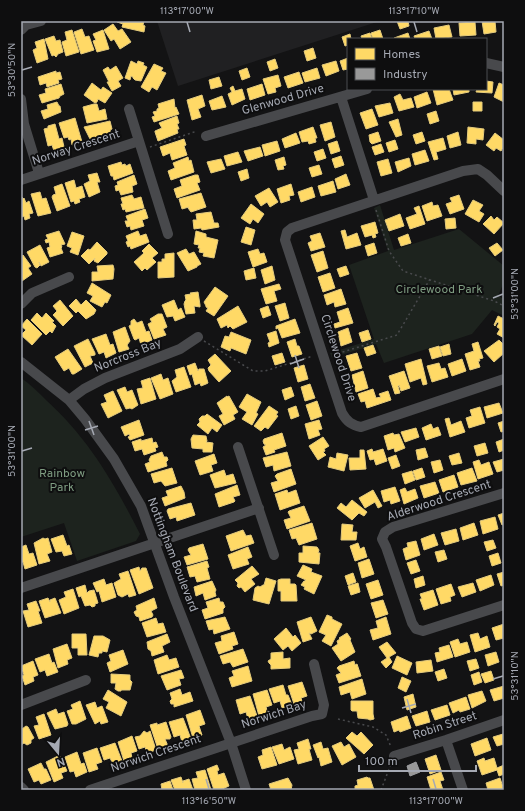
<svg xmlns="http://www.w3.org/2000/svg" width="525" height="811" viewBox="0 0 525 811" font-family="Overpass,sans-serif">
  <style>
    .built { fill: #202022 }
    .green { fill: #1d231e }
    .homes { fill: #ffd966; stroke: #e4cb7d }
    .industry { fill: #999; stroke: #9d9ea1 }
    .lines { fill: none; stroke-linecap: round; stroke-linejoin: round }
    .path { stroke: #494a4d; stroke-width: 1.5; stroke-dasharray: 2 3; stroke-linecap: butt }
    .minor { stroke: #48494c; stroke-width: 10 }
    .ticks { fill: none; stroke: #a5a9b3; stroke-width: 1.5 }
    .labels { text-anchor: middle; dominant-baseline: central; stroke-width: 4; stroke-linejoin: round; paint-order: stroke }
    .street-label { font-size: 12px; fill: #a5a9b3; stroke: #0e0e0f }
    .park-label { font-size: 12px; fill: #7e9c81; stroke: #0e0e0f }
    .neatline { fill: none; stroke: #a5a9b3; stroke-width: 1.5 }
    .ticks-label { font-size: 10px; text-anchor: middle; fill: #a5a9b3 }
  </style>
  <rect width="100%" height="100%" fill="#131314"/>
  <!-- built -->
  <path class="built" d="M157,21H380L178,86Z"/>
  <!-- green -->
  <path class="green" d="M380,205L394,250L459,229L504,266V282L498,296L504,299V316L492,310L472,334L384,363L376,344L332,358L330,353L374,339L349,265L388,251L374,208Z
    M21,378C30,384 38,392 46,400C89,439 114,483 140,534L136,541L77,561L64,523L21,537Z"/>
  <!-- homes -->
  <path class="homes" d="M117,21H144L143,25L145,26L144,32L122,27L123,24L117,22Z
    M397,21H408L409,26L400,29Z
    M482,21H495L496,32L484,34Z
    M475,22L476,35L460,36L459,23Z
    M113,24L118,31L122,29L131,42L120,49L114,39L111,41L104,30Z
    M449,25L452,37L436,39L434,28Z
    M82,29L85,37L89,36L94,50L81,54L74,32Z
    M72,30L79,52L66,56L62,42L67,40L65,32Z
    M103,30L109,49L97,52L93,41L96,40L93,34Z
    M380,30L383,39H373L371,33Z
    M429,31L432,39H415L414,36Z
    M370,33L372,39H362L361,36Z
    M408,33L410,39H394V38Z
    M350,34L351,39H348V45L345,46L342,37Z
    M54,36L56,41L60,40L63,52L58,54L56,57L54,55L52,56L45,39Z
    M44,39L48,59L37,63L33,50L37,48L35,42Z
    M313,48L316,58L307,61L304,51Z
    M348,58V69L343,70L340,61Z
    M275,59L278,68L270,71L267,62Z
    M131,61L137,64L138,61L144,63L143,65L147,67L141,81L135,80L133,78V77L131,76L130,80L125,78Z
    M336,61L339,71L326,76L322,65Z
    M154,64L163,68L161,71L166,73L157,90L152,87L149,92L141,87Z
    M116,66L123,78L118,81L121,86L112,91L107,82H109L103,70L108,67L110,70Z
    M247,68L250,77L242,80L239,71Z
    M317,68L320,78L305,82L302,73Z
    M56,71V73L60,72L62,79L58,80L59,83L47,87L46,83L40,85L38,77Z
    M299,72L303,83L288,88L284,77Z
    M278,75L281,86L275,88L276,92L268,94L263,79Z
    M219,77L222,86L211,89L209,80Z
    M486,81L493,82L492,93L476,92L477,89H486Z
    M92,83L101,90L103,87L112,93L105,103L98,99L97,102L95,103L84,95Z
    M499,83L504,85V102L494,97Z
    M61,84L64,94L60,96L59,98L42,103L39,95L46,93L45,89Z
    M262,84L265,95L250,100L247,89Z
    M233,86L235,91L242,89L245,99L232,105L228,94L232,92L230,88Z
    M433,89H449L453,100L437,105Z
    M453,89H469V92L454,95Z
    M427,92L431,103L417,108L414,97Z
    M400,94L403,100L411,98L414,107L399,111L394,97Z
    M202,95L205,106L198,109L201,117L192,120L187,100Z
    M222,96L226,107L212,110L209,101Z
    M174,99L175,108L176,107L179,114L154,122L152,117L155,116L153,112L157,111V109L159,108L158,104Z
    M57,102L59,106H60L61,112L44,119L41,111L48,109L47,105Z
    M473,102H482V111H473Z
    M390,103L393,113L379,117L375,106Z
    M94,104H97L99,111L105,109L107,119L87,123L83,107Z
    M372,109L378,125L366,129L360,113Z
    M436,111L439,121L430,124L427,114Z
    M177,116L179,123L177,124L179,129H177L178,133L158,141L155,132V131L162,128L159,123Z
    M75,118L82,142L72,145L71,139L69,140L68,137L64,138L59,123Z
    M398,119L402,135L396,137L389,122Z
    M110,121L112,129L110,130L111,133L103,135L104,137L100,139L92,140L90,139L84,127Z
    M331,122L335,137L325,141L320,125Z
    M55,124L59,139L62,138L64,147L54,151L52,145L48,146L44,129L48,128V126Z
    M313,127L317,138H315L316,142L309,144L308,141L302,142L299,132Z
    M468,127L484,129L483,140L476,139V144L467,143Z
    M378,132L381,141L372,144L370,142L369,135Z
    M422,132L425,141L416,144L413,135Z
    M458,132L461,145L450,148L447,136Z
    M296,133L300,143L285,148L282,139Z
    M495,133L504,140V146L501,151L496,148L494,151L486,145Z
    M443,138L446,149L436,152L438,159L434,160L428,142Z
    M184,139L186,145L184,146L187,155L172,160L170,153L163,156L160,147Z
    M395,140L398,149L389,152L386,143Z
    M277,141L280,151L265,156L262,145Z
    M337,141L340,151L331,154L328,144Z
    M381,144L384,152L375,155L372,147Z
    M260,147L263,156L248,161L244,151Z
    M323,149L326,158L317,161L314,152Z
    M425,150L429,161L415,165L412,154Z
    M238,152L242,162L227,166L224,156Z
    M341,156L344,165L335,168L332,159Z
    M188,157L189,161L191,160L194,172L171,180L168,171L175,168L173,163Z
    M284,157L286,165L283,166L284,169L278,170L275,160Z
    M409,158L411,166L398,172L395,162Z
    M221,159L225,169L211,173L207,162Z
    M388,159L392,173L381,176L377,162Z
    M121,162L122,165L125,164L126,166L130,164L133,173L114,180L113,176H111L108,166Z
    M319,165L322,174L312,177L309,168Z
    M247,169L249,178L241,181L238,172Z
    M97,173L100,182H97L100,192L89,197L84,184L90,181L88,175Z
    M346,174L350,185L338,189L335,179Z
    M134,175L137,184L132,186L133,192L121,195L119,190L116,191L115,186L118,185L117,182Z
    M195,175H198L200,182L197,183L200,190L177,198L174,189L182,186L180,180Z
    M74,180L76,188L82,186L85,197L79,199L80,202L75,204L74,201L71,202L65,183Z
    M333,181L336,192L321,196L318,186Z
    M62,184L70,206L57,211L52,197L53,195L56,194L54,187Z
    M291,184L294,195L289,196L290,200L281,203L277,189Z
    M312,187L315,197L301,202L298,192Z
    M269,188L278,202L270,207L267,202L261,206L255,196Z
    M40,192L42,199L46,198L51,213L38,216L31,194Z
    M201,193L206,207L191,212L188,208L189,207L182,209L179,199Z
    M132,195L134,199L141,197L144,208L126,212L125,209L123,210L121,204H123L121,198Z
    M459,195L464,209L450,214L446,204L452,202L450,198Z
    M22,197L23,199L24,198L26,203L29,201L33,213L29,214L30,218L25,220L24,216L22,217L21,215V198Z
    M473,200L483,205L479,211L484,214L479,222L465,214Z
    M432,202L433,206L438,205L442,216L427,221L422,206Z
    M251,204L264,214L258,223L253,219L250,224L241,218Z
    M419,206L425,224L410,229L406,218L417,214L414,208Z
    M145,209L148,218L142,220L144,226L131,230L130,226L127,227L125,221H128L126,216Z
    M211,212L214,223H218L219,227L202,230L201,228L194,229L193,220H197L196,214Z
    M400,214L404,226L389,231L385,220Z
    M491,216L494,220L497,217L504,223L494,234L483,224Z
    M455,218L456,228L446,229L445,219Z
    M375,222L378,233L375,234L376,237L373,238L372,235L365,237L361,226Z
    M246,227L255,230L251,245L241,242Z
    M345,230L347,237L357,233L361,245L346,249L341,231Z
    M59,231L65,244L61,245L62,247L61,248L63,253L50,257L47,248L50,247L49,242L46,243L45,240L48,239L46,235Z
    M138,231L140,236L146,234L149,242L131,249L130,246L128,247L126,242L128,241L126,236Z
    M196,231L206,234V237L218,240L214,258L203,256L204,253L199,252L200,248H198L199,245L194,244Z
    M72,232L84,236L78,255L70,252L72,248L67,246Z
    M320,233L325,247L311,251L308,243L312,241L310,236Z
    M408,234L411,243L401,246L398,238Z
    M97,242L107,252V254L98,263L94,261L95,258L89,264L81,256L88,249L90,250Z
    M374,243L377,253L368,256L365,246Z
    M497,243L503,250L495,256L489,248Z
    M149,244L158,253L152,258L156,262L147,270L145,268L142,271L134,262L144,253L142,251Z
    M40,245L49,262L41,266L39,262L40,265L37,268L35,267L27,252Z
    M186,249L189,254L194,252L201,264L197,266V267L188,271L177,253Z
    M258,249L260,254L264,253L267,262L253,267L248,252Z
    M323,251L328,268L317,272L311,255Z
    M174,253V277L158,278V262H162V259H165V254Z
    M23,255L31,266L28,268L32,274L22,281L21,257Z
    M113,265L114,269L113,279L92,281V272H98L97,266Z
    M272,266L275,280L265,284L261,270Z
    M346,266L349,274L340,277L337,269Z
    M254,268L256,278L246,280L244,271Z
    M330,273L335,288L323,292L318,277Z
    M92,283L111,295L107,303L105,302L102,307L90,301L93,296L87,293Z
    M279,284L281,289L274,291L277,301L266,304L261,289Z
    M215,287L228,296L214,316L206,311L208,308L206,307V306L204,302Z
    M341,289L346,304L335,307L334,302L327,305L324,295Z
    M198,292L200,305V307L194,306L195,313L186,314L184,304L185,301L186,300L185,295L191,294L190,293Z
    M76,299L81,305L86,300L96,310L94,314L86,319L78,311L76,313L69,306Z
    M60,300L73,316L63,326L53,315L57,311L53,306Z
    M174,300L178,310L181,308L185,317L175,321L173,316L167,317L162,305Z
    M285,303L289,318L280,321L275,306Z
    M238,306L247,322L233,329L230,326L228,328L227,325L221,328L217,319Z
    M268,306L271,315L263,318L260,309Z
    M348,308L353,323L335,328L334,324L340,322L337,312Z
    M37,313L42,318L46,313L54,321L52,322L56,326L52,333L50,331L46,335L31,320Z
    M158,314H162L167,327L163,329L166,335L154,339L148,324L152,322L150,319Z
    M498,316L504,319V338L497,334L500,329L497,327L499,323L497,322L495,326L494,325Z
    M27,319L42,334L32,345L21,335L26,330L21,326Z
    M134,319L137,323L142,321L146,332L149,331L152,340L141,345L139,338L135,340L134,339L129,326L131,325V321Z
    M295,319L300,333L282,338L278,328L276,329V326Z
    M125,327L130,341L127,345L129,349L119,352L113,332Z
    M348,328L352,342L341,346L338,332Z
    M368,330L371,339L362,342L359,333Z
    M276,331L279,343L269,347L268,343L270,342L267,334Z
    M231,332L251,340L246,354L231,348L230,351L221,347L225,336L229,337Z
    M106,334L110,345L113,344L116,353L106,358L104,352L99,354L92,339Z
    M88,339L95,353V355L90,356L93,363L85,367L74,346Z
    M295,339L297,346H299L302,354L292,357L287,342Z
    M499,340L504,345V353L494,362L484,351Z
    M478,342L483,358L479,359L480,361H478L480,367L470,370L465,354L474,351L472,344Z
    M449,344L451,354L443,356L440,347Z
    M373,345L376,353L367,356L364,348Z
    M439,346L442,356L432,359L429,349Z
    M68,349L82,369L74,374H72L69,368L64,371L55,357Z
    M282,353L285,362L275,365L272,356Z
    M357,353L362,368L351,371L346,356Z
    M215,354L231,371L219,382L209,371L208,368L211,365L208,360Z
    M421,359L427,384L423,385L421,378L410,382L405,364Z
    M462,359L466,371L452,376L448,364Z
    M195,363L198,371L199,369H204L208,383L206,384L201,386L200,383L195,385L192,374L190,375L187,366Z
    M439,363L441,369L445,368L448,377L432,382L427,366Z
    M304,365L308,379L298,382L294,368Z
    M184,367L191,387L176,392L172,381L177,377L175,370Z
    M363,371L368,388L356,392L352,375Z
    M404,371L410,388L401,391L399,385L398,386L400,393L395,394L389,376Z
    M161,374L163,380L168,378L173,394L160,399L151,378Z
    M150,378L156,399L141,404L137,389L143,388L141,381Z
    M310,384L315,398L305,401L301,387Z
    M125,387L127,392L132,390L138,405L132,409L130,408L126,409L117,390Z
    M291,387L294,396L285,400L282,390Z
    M373,389L376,398L381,397L379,394L388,391L391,400L367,408L365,401L361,402L358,394Z
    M113,391L122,411L108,418L101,404L107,402L104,395Z
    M247,394L261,402L256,413L258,414L252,425L242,419L247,412L239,407Z
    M227,396V397L229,396L238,412L233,415L235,419L224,425L219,416L223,414L217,403Z
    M317,401L322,416L311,420L306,405Z
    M499,403L503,413L487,418L484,407Z
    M269,406L278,412L276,415L278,416L268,429L265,427L261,431L254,426Z
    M296,406L299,416L291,419L288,409Z
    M480,407L485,423L469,428L466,418L472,416L470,410Z
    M207,414L222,425L217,432L212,428L208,434L197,425L200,422L199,419L202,416H205Z
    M449,418L451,425L461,421L465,432L450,437L445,419Z
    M139,420L144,435L130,440L128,437L130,436L129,434L125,436L121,427Z
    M319,420L322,429L318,430L320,435L309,439L305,424Z
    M504,421V431L501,432L498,423Z
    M431,424L433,429L438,427L441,435L426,440L422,428Z
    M416,428L419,437L405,442L401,432Z
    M282,433L286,446L274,450L275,452L266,455L263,447L266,445L264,444L263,441L264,439Z
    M393,433L394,435L399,434L405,448L395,452L394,448L388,450L384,436Z
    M193,435L206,436L207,441L206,442L213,443L212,452H203V449L192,448L191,439Z
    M323,437L329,446L324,449L325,451L323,452L326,455L318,460L309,446Z
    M152,438L153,443L156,442L158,447L155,448L156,451L144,455L142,449L135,451L132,442L141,439V441Z
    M504,439V450L499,452L496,442Z
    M485,443L488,453L477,456L474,446Z
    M425,448L428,457L418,460L416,450Z
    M372,449L373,452L383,449L387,461L376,465L374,459L370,460L367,451Z
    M360,450H364L366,469L350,470L349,458H360Z
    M162,452L164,457H167L168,460L166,462L167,466L148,472L145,464L150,462L149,460L151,456Z
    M287,452L291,466L274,471L273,465L266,467L263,458Z
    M337,453L348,455L344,471L328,467L330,457L336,459Z
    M459,453L462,463L452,465L449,456Z
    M214,454L217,463L211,465L213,471L200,475L195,461Z
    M396,455L400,466L392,469L388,458Z
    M504,459V470L497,472L493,462Z
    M440,460L443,470L434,473L431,462Z
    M479,460L481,465L489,462L493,474L478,479L473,462Z
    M172,468L177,483L165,486L161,481L154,483L151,474Z
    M422,468L425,477L416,480L413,471Z
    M472,468L477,481L461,485L457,473Z
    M291,469L296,484L274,492L271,483L278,481L275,476L277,474Z
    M224,470L226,476L233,474L236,483L215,488L210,475Z
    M412,471L415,480L405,484L402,474Z
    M454,475L458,487L443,492L439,480Z
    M435,482L439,493L424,498L420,486Z
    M237,485L240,495L233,497L235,501L234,502L219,507L215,494Z
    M181,486L184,492L185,498L165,506L162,498L168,496L166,491Z
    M395,487L400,501L391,504L390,500L384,502L381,491Z
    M405,488L407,492L415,489L418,498L404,504L400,490Z
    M287,490L288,493L296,490L300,503L280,510L275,494Z
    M373,490L382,506L378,508L375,502L365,508L359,498Z
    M352,500L367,512L364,516L359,513L352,520L337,508L341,503L346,507Z
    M191,503L195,515L177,521L176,517L170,519L167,511L168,509Z
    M304,506L310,521L287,529L284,520L291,518L288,512L289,511Z
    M504,513V524L502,525L498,515Z
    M495,517L498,529L483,534L480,521Z
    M312,523L317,539L299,545L296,538L292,539L289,530Z
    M474,523L478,535L463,540L460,528Z
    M342,524L353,525L352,532H357L356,540H341Z
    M456,529L459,541L445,545L441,533Z
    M243,530L246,536L251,535L254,543L231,551L226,536Z
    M434,534L438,545L424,550L421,539Z
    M63,535L67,546L69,545L72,554L64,556L62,551L56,552L51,539Z
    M43,538L45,539L48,538L52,552L47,554L50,561L39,564L34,543Z
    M493,540L496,548L487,551L484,542Z
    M416,541L420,555L406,560L403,549L408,547L407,543Z
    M358,543L360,549L364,547L367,557L355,561L350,546Z
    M203,544L208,559L187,565L184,557L191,555L188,550L189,548Z
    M26,545L29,554L33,553L37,565L25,569L23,562H21V547Z
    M303,546L317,547L319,550L318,553H320L319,564L299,562V553H303Z
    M248,547L252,557L247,559L249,564L233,569L228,555Z
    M444,550L447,559L438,562L435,552Z
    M498,553L501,563L492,566L489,556Z
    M369,559L374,574L362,578L358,563Z
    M416,560L420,571L411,574L407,563Z
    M207,561L209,567L207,568L210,579L197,582L195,576L190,577L187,567Z
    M303,565L312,569L311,572L322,576L314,594L304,589L305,587L301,585L304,581H305L306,580L297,576Z
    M252,566L259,574L251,579L255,584L245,592L241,587L239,588L237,586L238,583L235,580Z
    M139,567L140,571L142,568H146L153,588L139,594L130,570Z
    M128,571L136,595L129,597L128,594L122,597L118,595L114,583L121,579L119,574Z
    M504,572V585L501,586L497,574Z
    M353,573L356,582L348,585L345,576Z
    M491,575L494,585L480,591L476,580Z
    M423,576L425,585L416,588L414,579Z
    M266,578L276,581L269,604L253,600L255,588L258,586L260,587L263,585H264Z
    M104,579L106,585L112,583L116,597L102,602L99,591L97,592L93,583Z
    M281,579H290V584H295L296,585L297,601H281V591H278V580Z
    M378,580L383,595L371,599L366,584Z
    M212,581L216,590L215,592L216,596L205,600L203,593L196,596L194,587Z
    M358,583L360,592L351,595L348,586Z
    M473,583L476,592L462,597L458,587Z
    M451,584L455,595L450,597L451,601L441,604L436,589Z
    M85,585L87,593L89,591L94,590L98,603L95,604V606L92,607L90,605L85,606L81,596L79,597L76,588Z
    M73,589L79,608L64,614L59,600L66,597L64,592Z
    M433,590L438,605L424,610L420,599H422L420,594Z
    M48,598L50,602V600L55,598L61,613L45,618L39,601Z
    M154,598L157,608L151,611L153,615L152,617L140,621L139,617L136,616L134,612L137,610L136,606Z
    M219,598L220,602H223L225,607L223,609V613L205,619L202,610L208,608L206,602Z
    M383,600L388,614L376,618L371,603Z
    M36,601L40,611H38L42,623L28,627L23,611L29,610L27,604Z
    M327,615L332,617V619L342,624L331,646L322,641L326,635L319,632Z
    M225,617L230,629L214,634L213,629L209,630L206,621Z
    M311,617L317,631L311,634L309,633L312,639L303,642L297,622Z
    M386,617L391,634L373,640L370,630L378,628L376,621Z
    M156,618L158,624L163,623L166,632L147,637L142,623Z
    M504,624V638L496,640L492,628Z
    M286,628L293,637L295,635L301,643L292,651L288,646L283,650L274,639Z
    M234,632L238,644L232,646L233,649L219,654L215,643L222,641L221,636Z
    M347,633L351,639L350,640L355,652L341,661L332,648L338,644L337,641L340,639L339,638Z
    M478,633L480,639L487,636L490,647L475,652L470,635Z
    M72,634H86L87,655H78V648H72Z
    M167,634L170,642L162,646L164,652L152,656L151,651L148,649L147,642Z
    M94,636H103L110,640L107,652L102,651V653H99L98,657L89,655Z
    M458,639L460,644L467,642L470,652L455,657L450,642Z
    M387,642L396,653L389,657L392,662L386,668L381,662L387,658L379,647Z
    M67,644L72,658L67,660L68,664L58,668L53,649Z
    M449,645L453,657L437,662L435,653L440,652L439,648Z
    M243,649L248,662L233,667L230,662L223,664L220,656Z
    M123,650L128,664L110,672L107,663L111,661L109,655Z
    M283,652V659L290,658V668L271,669V665L269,663L268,661L271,659V653Z
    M496,652L499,662L488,666L485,655Z
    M49,654L52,663L54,662L58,672L47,676L45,670L40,672L35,659Z
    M167,655L169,660L176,658L179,667L158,674L154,660Z
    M397,656L412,663L407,675L392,668Z
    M476,659L479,668L470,671L467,661Z
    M431,660L433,671L417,673L416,662Z
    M33,661L38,675L33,677L34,681L25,685L22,676L24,675L21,666Z
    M354,661L355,665L357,664L361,676L339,683L336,675L341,673L337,668L339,666Z
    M248,666L252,681L232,687L229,678L234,676L232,671Z
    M444,669L447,678L438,681L435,672Z
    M181,670L184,678L179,679L181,685L167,690L161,676Z
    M491,671L494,680L485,683L481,674Z
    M479,672L482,682L474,685L471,675Z
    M111,674L130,675V680L132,682L130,690H121V691H118L115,689L116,683H111Z
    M402,677L411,681L406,692L398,688Z
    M362,679L366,694L352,699L350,692L341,695L339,687Z
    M302,682L307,696L301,698L302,701L294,704L288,686Z
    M283,685L286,695H288L292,705L282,708L280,701L274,703L269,689Z
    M504,686V698L494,701L490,690Z
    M180,689L182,695L190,692L193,701L174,707V704H171L170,701L172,699L170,693Z
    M108,690L127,702L121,716L106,708L109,702L103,699Z
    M267,690L272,705L266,707L268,713L259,716L253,694Z
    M482,691L486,701L472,708L468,695Z
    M413,694L416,707L407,710L404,697Z
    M250,696L257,716L248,719L246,712L240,714L236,700Z
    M466,697L470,709L460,712L459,710L453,713L449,703Z
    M80,701L86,719L76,724H72L67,711L73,709L71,705Z
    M351,701H373V714L374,719L370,720L368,719L358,718L357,711H352L351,710Z
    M95,702L97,708L102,706L108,722L101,724L100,721L95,724L86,705Z
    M447,705L450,715L435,720L431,710Z
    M56,709L58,714L64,712L68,724L67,726L55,729L47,713Z
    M200,710L205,724L199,726L202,735L193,738L186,715Z
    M427,711L430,722L416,726L412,716Z
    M44,714L51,735L39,739L34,726L39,725L36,717Z
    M407,716L411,728L400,732L399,730L394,732L391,722Z
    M183,718L191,739L182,742L180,735L174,737L169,722Z
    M166,722L171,737L170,739H165L168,746L158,749L150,725L157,723V725Z
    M26,726L28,727L34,738L31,740V743L27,745L24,743L21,745V727L22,729Z
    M144,731L147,733L150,731L156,750L147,753L145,747L139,749L135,737L140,736Z
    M352,732L357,736L361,732L373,745L364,754L346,738Z
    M503,734L504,744L497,746L493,737Z
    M132,736L137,751L131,753L132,758L124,761L118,742Z
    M487,738L491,750L475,756L471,744Z
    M308,739L311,749H309L312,760L298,764L294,750L299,749L297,743Z
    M321,742L323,749L328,748L332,762L321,766L319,757L318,758L313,745Z
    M341,742L344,747L349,744L356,757L342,765L332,746Z
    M115,743L122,761L113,764L110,758L104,760L100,748Z
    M282,744L284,750L290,747L294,759L279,764L272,747Z
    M271,747L277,765L262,769L258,757L263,755L262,750Z
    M97,748L102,762L96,764L98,769L89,772L83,753Z
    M77,752L81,764L84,763L87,772L76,777L74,771L70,772L65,757Z
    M436,755L441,770L430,774L425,759Z
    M58,756V758L61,757L67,771L61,773L63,778L54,782L46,762Z
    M484,758L485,761L494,758L497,768L504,765V774L499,776L497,770L482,775L477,761Z
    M41,763L44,769H46L51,780L41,784L39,780L34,782L28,769Z
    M217,765L219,770L217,771L218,775L224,773L229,786L220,790H214L207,769Z
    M205,770L211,790H195L192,779L198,778L196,772Z
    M441,772L444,780L440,781L443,790H431L427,777Z
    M181,777L183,783V781L189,779L193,790H175L171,780Z
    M367,777L368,778H370L374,790H355V786L358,785L357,780Z
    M288,778L292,785L291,790H271L269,784Z
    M500,778L504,790H488L486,783Z
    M170,781L173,790H160H162L161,784Z"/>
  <!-- industry -->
  <path class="industry" d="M416,762L420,772L410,776L407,766Z"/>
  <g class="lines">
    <!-- path -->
    <path class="path" d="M150,147L197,131
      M376,210L389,251L403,271L494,301L504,306
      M204,341L253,371H265L313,356
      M333,355L397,335L430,279
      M338,719L373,727L386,735L391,747
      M381,790L391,764"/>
    <!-- minor -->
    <path class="minor" d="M21,30L26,25L41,21
      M486,63L504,67
      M341,97L374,200
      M21,99L24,124L39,173
      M129,109L168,234
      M206,136L367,89
      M21,180L139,141
      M504,191L487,175L478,169L463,171L292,228L287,232L285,240L342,413C347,422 352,425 361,427L504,379
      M21,304L32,293L69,277
      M21,362L69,400L85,419L114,459L141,506L174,597L231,743L246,790
      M69,400L84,389L105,378L180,349L198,337
      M238,447L274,555
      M504,493L393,527L385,532L382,539L386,547L412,623L416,629L423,631L504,605
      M21,588L259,508
      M21,705L86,680
      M446,740L463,790
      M394,756L446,740L504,720
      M21,787L24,790
      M90,790L312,716L322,714L324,705L314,664"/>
  </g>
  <!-- ticks -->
  <path class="ticks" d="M187,22L190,32M414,22L417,32M22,70L32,67M493,298L503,294M295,355L299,368M290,364L304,359M89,421L94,435M85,430L98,426M22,451L32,448M493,679L503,676M407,699L411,713M402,708L416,704M206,779L209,789M433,779L436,789"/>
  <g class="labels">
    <!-- street labels -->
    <g class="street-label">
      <text transform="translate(283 100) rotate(-16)">Glenwood Drive</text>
      <text transform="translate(76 148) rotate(-18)">Norway Crescent</text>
      <text transform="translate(128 356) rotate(-22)">Norcross Bay</text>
      <text transform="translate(338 358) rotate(72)">Circlewood Drive</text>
      <text transform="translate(439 501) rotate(-18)">Alderwood Crescent</text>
      <text transform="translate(172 555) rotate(69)">Nottingham Boulevard</text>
      <text transform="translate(274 715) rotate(-18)">Norwich Bay</text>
      <text transform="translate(445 726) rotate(-18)">Robin Street</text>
      <text transform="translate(156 754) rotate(-19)">Norwich Crescent</text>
    </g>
    <!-- park labels -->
    <g class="park-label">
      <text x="439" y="290">Circlewood Park</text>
      <text x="62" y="474">Rainbow<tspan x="62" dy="14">Park</tspan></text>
    </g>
  </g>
  <!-- border -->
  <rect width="525" height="811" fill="none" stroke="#0e0e0f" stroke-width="44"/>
  <!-- legend -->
  <rect x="347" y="38" width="140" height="52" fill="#0e0e0f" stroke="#4a4c51"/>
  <rect x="355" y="48" width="20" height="12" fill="#ffd966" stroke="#4a4c51"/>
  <text x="383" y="58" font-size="12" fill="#a5a9b3">Homes</text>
  <rect x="355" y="68" width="20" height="12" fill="#999999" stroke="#4a4c51"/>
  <text x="383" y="78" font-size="12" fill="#a5a9b3">Industry</text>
  <!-- north arrow -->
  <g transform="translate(58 753) rotate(162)" stroke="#0e0e0f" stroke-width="3" paint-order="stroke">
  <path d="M0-3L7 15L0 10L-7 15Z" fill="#a5a9b3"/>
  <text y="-6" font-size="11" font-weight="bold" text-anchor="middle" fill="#a5a9b3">N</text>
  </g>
  <!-- scale -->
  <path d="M359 765v6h117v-6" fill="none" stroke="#a5a9b3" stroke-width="2"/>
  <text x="365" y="765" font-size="12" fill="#a5a9b3" stroke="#0e0e0f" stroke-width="3" paint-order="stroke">100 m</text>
  <rect x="22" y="22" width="481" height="767" class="neatline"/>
  <g class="ticks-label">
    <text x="187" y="14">113°17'00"W</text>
    <text x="414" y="14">113°17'10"W</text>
    <text transform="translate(11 70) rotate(-90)" y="4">53°30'50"N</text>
    <text transform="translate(514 294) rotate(-90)" y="4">53°31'00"N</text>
    <text transform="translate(11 451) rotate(-90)" y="4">53°31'00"N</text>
    <text transform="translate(514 676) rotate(-90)" y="4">53°31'10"N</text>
    <text x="209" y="804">113°16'50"W</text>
    <text x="436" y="804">113°17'00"W</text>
  </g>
</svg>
